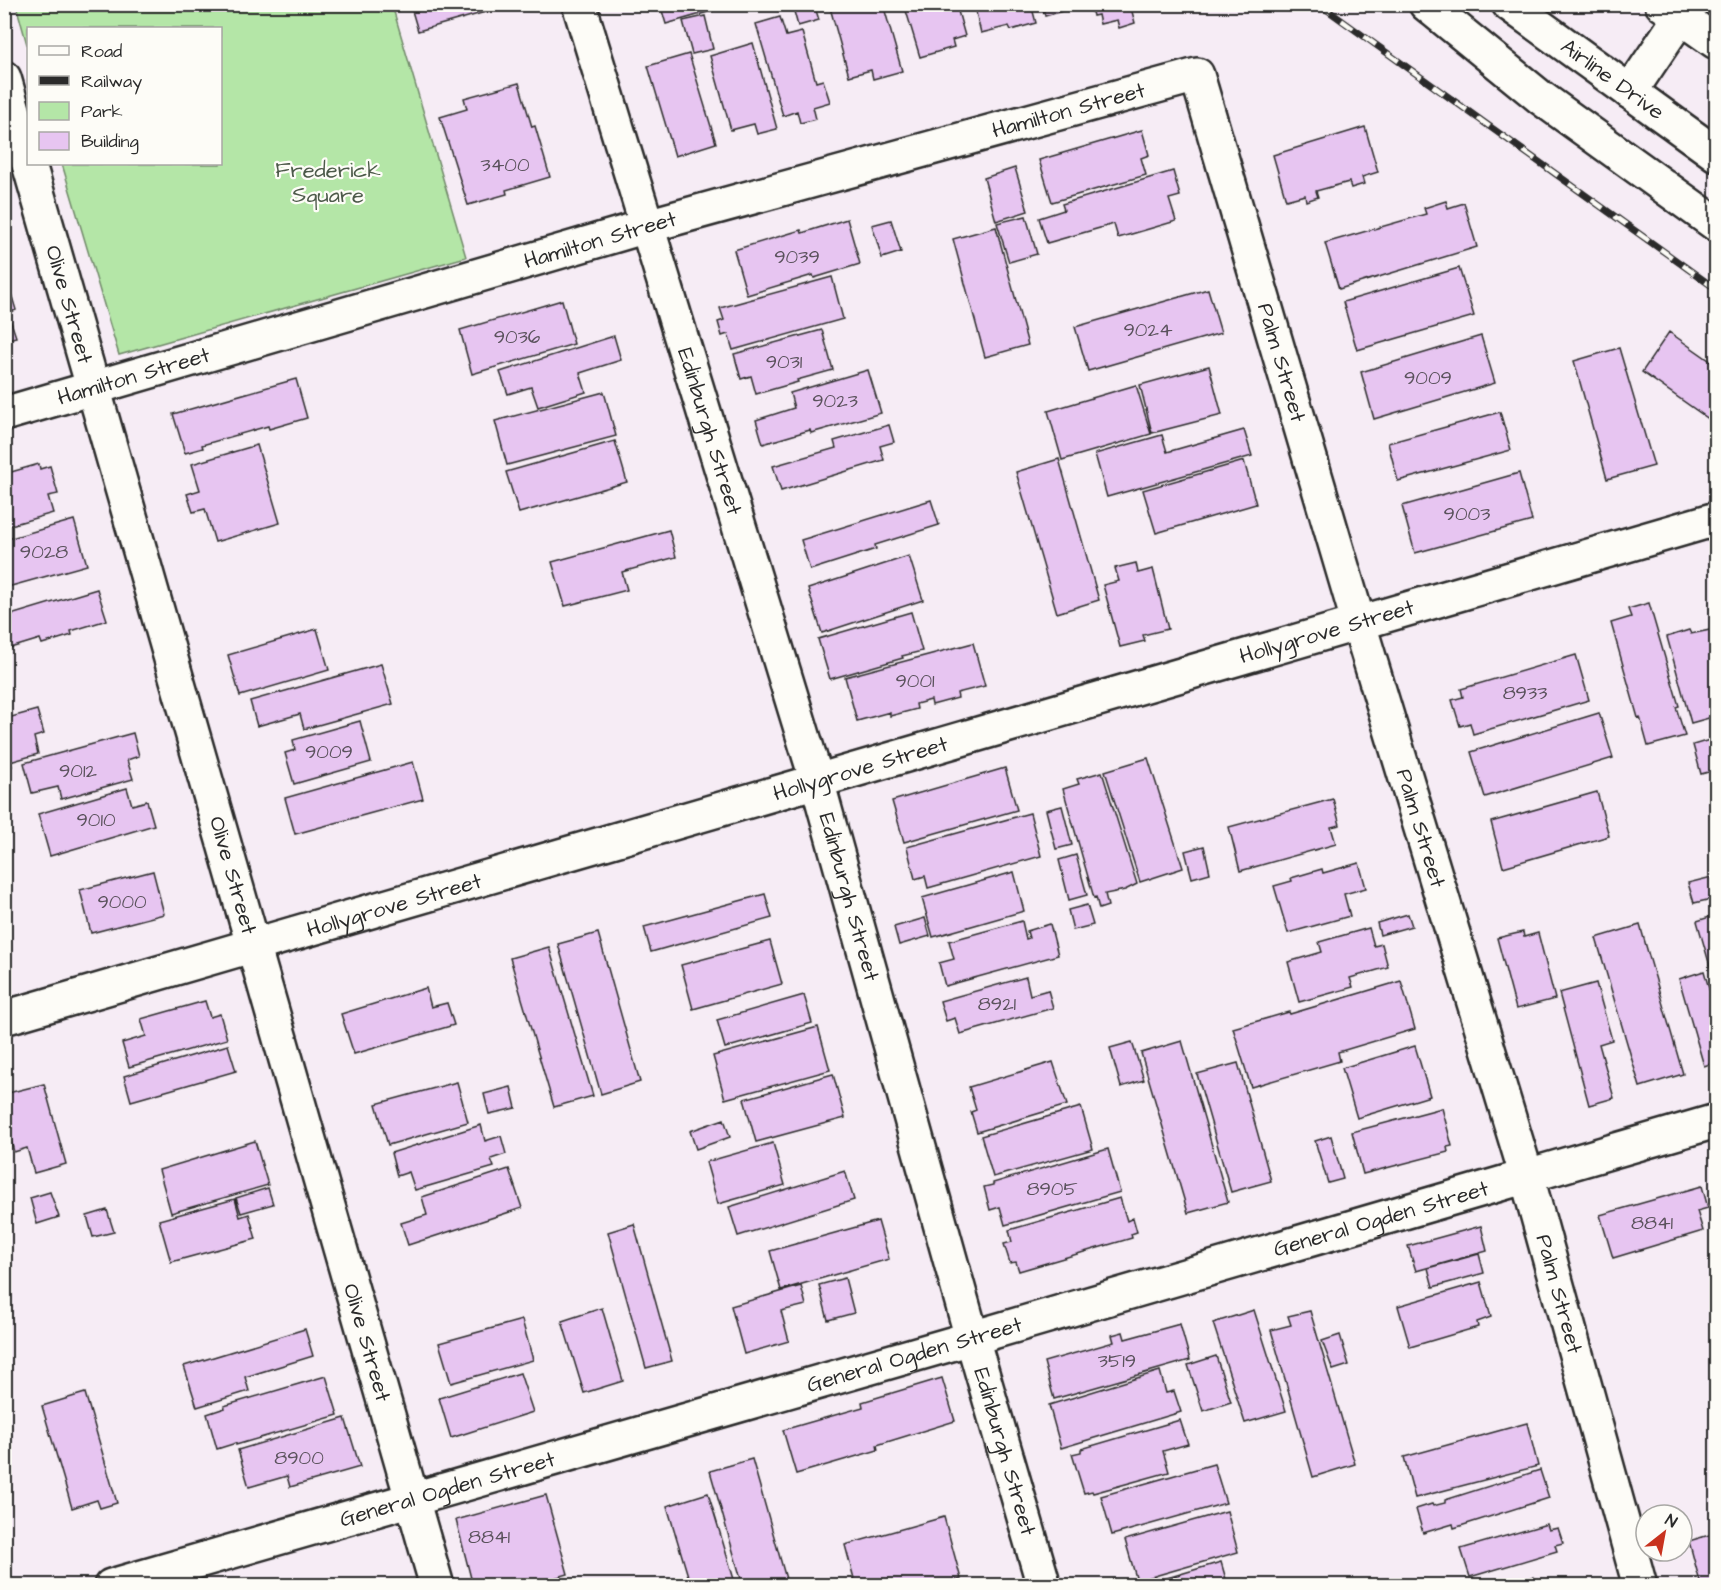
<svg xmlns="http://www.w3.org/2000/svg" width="1721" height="1590" viewBox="0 0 1721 1590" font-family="'Architects Daughter',sans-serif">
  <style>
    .green { fill: #b4e6a7; stroke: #708869; stroke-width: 1.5 }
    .building { fill: #e7c5f1; stroke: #2b2b2b; stroke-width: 1.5 }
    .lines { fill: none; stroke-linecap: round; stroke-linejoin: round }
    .minor-casing { stroke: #2b2b2b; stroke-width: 38 }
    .tertiary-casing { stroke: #2b2b2b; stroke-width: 38 }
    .trunk-casing { stroke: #2b2b2b; stroke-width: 38 }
    .minor { stroke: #fdfcf7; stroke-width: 33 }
    .tertiary { stroke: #fdfcf7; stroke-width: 33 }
    .trunk { stroke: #fdfcf7; stroke-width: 33 }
    .rail-casing { stroke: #2b2b2b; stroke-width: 7 }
    .rail { stroke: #fdfcf7; stroke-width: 4.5; stroke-dasharray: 14; stroke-linecap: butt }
    .labels { text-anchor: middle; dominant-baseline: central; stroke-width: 4.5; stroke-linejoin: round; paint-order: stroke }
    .number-label { font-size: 20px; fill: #5a525c }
    .street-label { font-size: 22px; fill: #2b2b2b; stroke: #fdfcf7 }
    .park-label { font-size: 22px; fill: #4d5a4a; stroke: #fdfcf7 }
  </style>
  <rect width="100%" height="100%" fill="#f6ecf5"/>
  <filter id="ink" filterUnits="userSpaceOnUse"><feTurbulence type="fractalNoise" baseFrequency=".0167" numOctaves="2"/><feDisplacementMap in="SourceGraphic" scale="12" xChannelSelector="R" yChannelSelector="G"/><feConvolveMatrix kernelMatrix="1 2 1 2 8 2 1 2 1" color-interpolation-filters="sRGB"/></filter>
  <g filter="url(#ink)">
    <!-- green -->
    <path class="green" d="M16,5H392L466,257L119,355L62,164H220V28H28V48Z"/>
    <!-- building -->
    <path class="building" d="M410,4H514L418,31Z
      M660,4H736L666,24Z
      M792,4H814L819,20L798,26Z
      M829,4H883L902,71L873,79L871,70L849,76Z
      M904,4H956L965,36L952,40L954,47L920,57Z
      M974,4H1031L1036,23L1011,30L1009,26L981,33Z
      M1042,4H1087L1045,16Z
      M1090,4H1130L1135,23L1119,28L1117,20L1100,24L1098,15L1093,16Z
      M705,16L713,49L692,54L683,21Z
      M780,17L786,36L802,32L816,82L823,80L830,102L813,107L816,119L800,123L797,111L783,116L756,24Z
      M753,43L777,129L757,134L754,124L731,130L710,56Z
      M689,54L716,143L675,156L648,66Z
      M519,83L532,127L535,126L550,177L506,190L507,194L468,205L440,117L467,109L464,98Z
      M1365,127L1378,172L1362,177L1364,184L1351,188L1349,182L1316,191L1318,197L1306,201L1305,195L1286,200L1273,155Z
      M1142,130L1149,155L1141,158L1146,175L1052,202L1039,160Z
      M1015,168L1028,211L996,221L984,178Z
      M1173,171L1180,196L1169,199L1176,221L1118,238L1114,224L1047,243L1039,218L1064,210L1062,204Z
      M1446,201L1448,208L1464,203L1477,247L1339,289L1325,243L1426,214L1424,208Z
      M1026,216L1037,254L1009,262L997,223Z
      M847,219L860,264L814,278L813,275L747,295L734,250L801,230L802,233Z
      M891,220L901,252L882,258L872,225Z
      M996,227L1028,345L985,357L953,239Z
      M1459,268L1474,316L1357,350L1343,302Z
      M4,270L16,310L8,313L16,337L4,340Z
      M832,277L843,319L733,350L728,334L722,336L718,322L724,320L720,308Z
      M1208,289L1221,333L1088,371L1075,327Z
      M562,300L574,344L472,374L460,330Z
      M822,330L833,370L797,380L798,382L756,394L751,376L741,379L734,354Z
      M1669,332L1716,365V424L1642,372Z
      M614,336L621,360L580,373L586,392L538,407L531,387L508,394L500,372Z
      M1481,336L1495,383L1374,419L1361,372Z
      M1619,348L1654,466L1607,479L1574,361Z
      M1209,366L1222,415L1152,433L1140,385Z
      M868,370L881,413L811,433L810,430L763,444L756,420L794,408L790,393Z
      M296,379L307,418L269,429L268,426L202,445L203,448L185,453L173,414Z
      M1136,385L1151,434L1062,460L1048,411Z
      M604,392L616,436L507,465L495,421Z
      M1500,412L1511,450L1398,481L1388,443Z
      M889,425L894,442L880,446L884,460L781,491L773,466L836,448L834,441Z
      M1244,430L1252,456L1107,497L1095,454L1162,435L1167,452Z
      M615,441L627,482L519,513L506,472Z
      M257,445L280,523L215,542L205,509L193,512L187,494L200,490L192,464Z
      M1059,459L1099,600L1057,613L1016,472Z
      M1244,461L1256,504L1156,533L1143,490Z
      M39,464L40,469L50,466L58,494L48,496L53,513L4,527V474Z
      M1519,473L1532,521L1415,553L1402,506Z
      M931,500L939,525L875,545L876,549L810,570L801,540Z
      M74,520L87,565L4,588V540Z
      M669,530L676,557L622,572L627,590L565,606L552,562Z
      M909,556L923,600L822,633L808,589Z
      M1136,563L1138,573L1153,569L1168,629L1143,635L1145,641L1120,647L1103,585L1119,581L1115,568Z
      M97,589L107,620L71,631L72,635L42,644L40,639L4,650V617Z
      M1649,603L1679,706L1676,707L1685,736L1648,746L1640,717L1638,718L1611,623L1631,617L1628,609Z
      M911,612L922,651L902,656L903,658L830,679L818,639Z
      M317,629L329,670L240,696L228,655Z
      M1689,630L1691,634L1710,630L1716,652V706L1714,707L1716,716L1691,723L1667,637Z
      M973,643L985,686L957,693L958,698L932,705L931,700L916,704L917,709L890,716V712L857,721L845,677Z
      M1576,655L1589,700L1473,734L1470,723L1460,726L1452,700L1463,697L1461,689Z
      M381,664L393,704L304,729L300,714L257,726L250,701Z
      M37,710L44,734L34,737L38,754L10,762L12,766L4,768V719Z
      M1599,713L1613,758L1485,797L1471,752Z
      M360,721L371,762L294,784L285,753L295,750L293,740Z
      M133,733L139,756L127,760L133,779L61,799L58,787L32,793L24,763Z
      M1716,738V770L1701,774L1693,745Z
      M1148,758L1183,868L1140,882L1105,771Z
      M413,762L423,799L295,834L285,798Z
      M1005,768L1017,810L904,842L892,801Z
      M1102,772L1137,884L1125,890L1105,894L1108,906L1099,909L1096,897L1094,898L1063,789L1079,784L1077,779Z
      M127,788L132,805L147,801L154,825L50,856L38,814Z
      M1597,792L1609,836L1503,867L1491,822Z
      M1333,799L1340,825L1331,827L1336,844L1240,871L1229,827Z
      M1062,806L1072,845L1056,849L1046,810Z
      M1030,813L1041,856L928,888L925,876L915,879L907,847Z
      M1204,846L1210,873L1192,878L1185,851Z
      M1076,855L1087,895L1069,900L1059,860Z
      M1359,863L1366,888L1344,894L1350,916L1288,933L1274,886L1292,881L1291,878L1322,869L1323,873Z
      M153,871L164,914L91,933L80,890Z
      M1014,872L1024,911L933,937L922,898Z
      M1716,876V898L1694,903L1688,883Z
      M765,894L772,918L651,952L644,927Z
      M1087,905L1093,925L1073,930L1068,910Z
      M1408,914L1412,926L1380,935L1377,923Z
      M1716,915V987L1697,921Z
      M925,918L930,936L899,945L894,927Z
      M1022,921L1026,939L1029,938L1027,931L1050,924L1058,955L945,986L939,963L954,959L949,941Z
      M1640,925L1683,1074L1640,1087L1596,938Z
      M1369,928L1374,946L1382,944L1388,967L1350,978L1353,987L1299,1002L1288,962L1322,952L1319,942Z
      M1523,932L1524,937L1538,933L1555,999L1516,1009L1497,938Z
      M598,933L640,1082L601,1094L558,944Z
      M770,941L782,984L693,1009L681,965Z
      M549,947L593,1096L554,1107L510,958Z
      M1704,971L1716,1013V1062L1704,1066L1679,979Z
      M1026,977L1030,995L1048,990L1053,1008L960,1034L955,1018L946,1021L940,1001Z
      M1401,981L1415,1029L1338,1052L1340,1061L1251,1087L1233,1028L1289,1012L1290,1014Z
      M1596,983L1612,1040L1599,1044L1614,1098L1589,1105L1559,993Z
      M426,988L431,1007L447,1003L454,1025L354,1054L341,1014Z
      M804,995L812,1023L725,1048L717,1020Z
      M205,1001L210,1017L220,1014L227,1039L129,1067L122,1043L146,1036L141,1019Z
      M818,1027L830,1070L725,1099L713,1056Z
      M1182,1041L1228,1202L1188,1213L1141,1053Z
      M1132,1042L1144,1080L1121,1087L1110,1048Z
      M228,1045L236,1071L131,1101L124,1076Z
      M1415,1046L1430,1096L1357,1118L1342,1068Z
      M1053,1062L1067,1105L977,1132L971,1112L976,1110L969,1087Z
      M1238,1063L1271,1181L1231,1192L1197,1074Z
      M833,1074L845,1118L756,1142L744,1099Z
      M457,1082L468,1122L388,1145L376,1104Z
      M44,1084L66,1164L34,1173L27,1148L14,1152L4,1116V1094Z
      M511,1087L516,1108L489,1114L484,1094Z
      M1081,1107L1093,1149L993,1177L981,1136Z
      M1442,1108L1452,1146L1447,1147L1448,1152L1363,1174L1352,1132Z
      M724,1119L730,1137L696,1149L690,1131Z
      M481,1125L485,1141L501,1136L506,1154L491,1159L494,1167L415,1190L409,1172L397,1176L391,1153Z
      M1331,1136L1343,1179L1328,1183L1315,1141Z
      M255,1141L268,1185L171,1213L159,1170Z
      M773,1143L785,1185L718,1204L706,1162Z
      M1108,1149L1120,1192L1005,1225L1000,1207L990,1210L984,1187L993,1185V1183Z
      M509,1169L522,1208L408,1245L401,1223L427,1215L422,1197Z
      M845,1171L854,1200L738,1236L729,1207Z
      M1702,1186L1708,1208L1697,1211L1703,1231L1613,1258L1600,1215Z
      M268,1188L273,1204L241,1213L236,1198Z
      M50,1192L59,1217L37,1224L30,1198Z
      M1120,1198L1127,1221L1133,1218L1137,1232L1131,1234L1132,1238L1019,1271L1016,1262L1010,1263L1004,1244L1012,1242L1009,1230Z
      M235,1199L240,1217L249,1214L256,1239L171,1262L159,1220Z
      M107,1210L114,1232L93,1237L87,1216Z
      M878,1221L889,1259L781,1290L770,1251Z
      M634,1224L672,1361L646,1368L608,1232Z
      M1481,1226L1487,1251L1416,1271L1408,1246Z
      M1479,1254L1484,1273L1433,1287L1428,1268Z
      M845,1278L854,1313L828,1320L819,1285Z
      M1481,1282L1491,1317L1477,1322L1478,1327L1410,1347L1398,1306Z
      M801,1286L806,1305L781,1311L789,1341L744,1354L731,1306Z
      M602,1308L623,1381L584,1393L562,1321Z
      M1254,1310L1286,1411L1245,1423L1213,1323Z
      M1310,1311L1355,1464L1313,1477L1271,1330L1291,1325L1288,1316Z
      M522,1320L533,1360L451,1383L439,1343Z
      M1180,1324L1190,1360L1054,1399L1044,1362L1114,1342L1112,1335L1123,1332L1125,1339Z
      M305,1329L313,1356L245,1377L249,1391L197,1407L184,1366Z
      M1340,1335L1349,1365L1333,1370L1322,1341Z
      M1216,1356L1231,1402L1203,1411L1188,1365Z
      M1160,1371L1166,1393L1174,1391L1181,1412L1061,1448L1049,1405Z
      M520,1373L533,1412L451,1438L439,1398Z
      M326,1376L338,1415L236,1445V1443L217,1449L207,1414L225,1408L224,1406Z
      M942,1378L955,1421L877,1445L878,1450L796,1474L783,1430L863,1407L862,1402Z
      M85,1393L117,1503L100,1508L97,1500L72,1508L42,1406Z
      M345,1418L360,1467L290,1487L287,1476L249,1487L238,1450Z
      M1180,1420L1188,1444L1163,1451L1169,1472L1093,1493L1092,1491L1084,1493L1072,1454L1081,1452V1449Z
      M1527,1423L1538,1466L1415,1498L1404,1457Z
      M752,1459L788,1586H743L710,1471Z
      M1214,1464L1226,1503L1112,1535L1101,1496Z
      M1540,1470L1549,1498L1454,1528L1453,1524L1423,1533L1416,1509L1432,1504L1433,1506L1445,1503V1500Z
      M708,1493L736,1586H691L667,1506Z
      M546,1495L568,1574L527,1586H473L456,1520Z
      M1227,1511L1238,1552L1137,1581L1125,1540Z
      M944,1517L961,1579L938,1586H856L845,1545Z
      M1547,1524L1549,1530L1558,1528L1563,1543L1555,1545L1557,1551L1470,1577L1461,1549Z
      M1716,1533V1586H1701L1689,1541Z
      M1221,1562L1228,1586H1140Z
      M1533,1577L1535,1586H1504Z"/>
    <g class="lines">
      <!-- minor casing -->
      <g class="minor-casing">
        <g id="minor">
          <path id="s1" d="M579,4L817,781L972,1338L1044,1586"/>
          <path d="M4,78L28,162"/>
          <path id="s2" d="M29,164L437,1586"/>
          <path id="s3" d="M4,414L647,226L1197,75L1358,621L1527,1177L1640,1586"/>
          <path id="s4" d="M4,1018C576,855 1145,682 1716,519"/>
          <path id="s5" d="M111,1586L972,1338L1716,1121"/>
        </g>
      </g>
      <!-- tertiary casing -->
      <g class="tertiary-casing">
        <path id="tertiary" d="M1630,92L1689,4"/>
      </g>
      <!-- trunk casing -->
      <g class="trunk-casing">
        <g id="trunk">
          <path d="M1426,4L1540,97L1716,224"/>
          <path id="s6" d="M1509,4L1716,154"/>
          <path d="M1662,4L1716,42"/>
        </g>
      </g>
      <!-- minor -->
      <use href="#minor" class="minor"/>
      <!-- tertiary -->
      <use href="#tertiary" class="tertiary"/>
      <!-- trunk -->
      <use href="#trunk" class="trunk"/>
      <!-- rail casing -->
      <g class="rail-casing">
        <path id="rail" d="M1319,4L1716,289"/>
      </g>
      <!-- rail -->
      <use href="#rail" class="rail"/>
    </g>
  </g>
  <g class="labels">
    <!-- number labels -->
    <g class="number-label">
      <text x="505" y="165">3400</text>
      <text x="797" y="257">9039</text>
      <text x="1148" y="330">9024</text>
      <text x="517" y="337">9036</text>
      <text x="784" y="362">9031</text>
      <text x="1428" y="378">9009</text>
      <text x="835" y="401">9023</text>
      <text x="1467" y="514">9003</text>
      <text x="44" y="552">9028</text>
      <text x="915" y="681">9001</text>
      <text x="1525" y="693">8933</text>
      <text x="329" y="752">9009</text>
      <text x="78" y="771">9012</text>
      <text x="96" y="820">9010</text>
      <text x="122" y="902">9000</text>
      <text x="997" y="1004">8921</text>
      <text x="1052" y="1189">8905</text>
      <text x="1652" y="1223">8841</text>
      <text x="1117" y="1361">3519</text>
      <text x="299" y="1458">8900</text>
      <text x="489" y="1537">8841</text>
    </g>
    <!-- street labels -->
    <g class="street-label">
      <text stroke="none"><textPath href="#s6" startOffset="128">Airline Drive</textPath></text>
      <text stroke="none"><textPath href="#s3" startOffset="1107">Hamilton Street</textPath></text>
      <text stroke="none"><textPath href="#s3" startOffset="621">Hamilton Street</textPath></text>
      <text stroke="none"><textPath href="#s2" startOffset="146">Olive Street</textPath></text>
      <text stroke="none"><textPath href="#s3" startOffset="1540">Palm Street</textPath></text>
      <text stroke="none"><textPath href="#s3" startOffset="135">Hamilton Street</textPath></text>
      <text stroke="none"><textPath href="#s1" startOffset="447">Edinburgh Street</textPath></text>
      <text stroke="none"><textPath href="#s4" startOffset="1378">Hollygrove Street</textPath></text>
      <text stroke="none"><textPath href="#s4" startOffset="892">Hollygrove Street</textPath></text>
      <text stroke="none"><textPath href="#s3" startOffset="2026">Palm Street</textPath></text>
      <text stroke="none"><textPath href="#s2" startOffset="740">Olive Street</textPath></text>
      <text stroke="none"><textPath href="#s1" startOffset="933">Edinburgh Street</textPath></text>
      <text stroke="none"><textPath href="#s4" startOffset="406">Hollygrove Street</textPath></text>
      <text stroke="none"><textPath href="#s5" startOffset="1322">General Ogden Street</textPath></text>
      <text stroke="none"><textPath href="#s3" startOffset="2512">Palm Street</textPath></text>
      <text stroke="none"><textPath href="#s2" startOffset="1226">Olive Street</textPath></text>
      <text stroke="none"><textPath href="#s5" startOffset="836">General Ogden Street</textPath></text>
      <text stroke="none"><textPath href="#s1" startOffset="1509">Edinburgh Street</textPath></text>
      <text stroke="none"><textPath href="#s5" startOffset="350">General Ogden Street</textPath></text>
    </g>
    <!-- park labels -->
    <g class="park-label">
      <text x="328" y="170">Frederick<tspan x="328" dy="25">Square</tspan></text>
    </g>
  </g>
  <!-- margin -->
  <rect width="1721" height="1590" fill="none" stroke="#fdfcf7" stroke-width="24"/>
  <rect x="12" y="12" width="1697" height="1566" fill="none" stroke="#2b2b2b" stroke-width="2" filter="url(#ink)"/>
  <!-- legend -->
  <rect x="27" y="27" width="195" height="138" fill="#fdfcf7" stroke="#a9a8a5" stroke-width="1.5"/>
  <rect x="39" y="46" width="30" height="9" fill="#fdfcf7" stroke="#a9a8a5" stroke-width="1.5"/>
  <text x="81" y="57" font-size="18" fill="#2b2b2b">Road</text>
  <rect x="39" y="76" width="30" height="9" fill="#2b2b2b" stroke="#a9a8a5" stroke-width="1.5"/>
  <text x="81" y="87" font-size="18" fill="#2b2b2b">Railway</text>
  <rect x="39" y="102" width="30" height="18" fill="#b4e6a7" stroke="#a9a8a5" stroke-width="1.5"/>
  <text x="81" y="117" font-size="18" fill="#2b2b2b">Park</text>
  <rect x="39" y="132" width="30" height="18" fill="#e7c5f1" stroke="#a9a8a5" stroke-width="1.5"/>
  <text x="81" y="147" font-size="18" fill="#2b2b2b">Building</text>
  <!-- north arrow -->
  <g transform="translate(1664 1533) rotate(31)"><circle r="28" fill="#fdfcf7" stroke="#a9a8a5" stroke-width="1.5"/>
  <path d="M0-4.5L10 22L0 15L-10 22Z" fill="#c8321e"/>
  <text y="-9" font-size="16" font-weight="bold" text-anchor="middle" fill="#2b2b2b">N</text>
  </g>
</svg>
